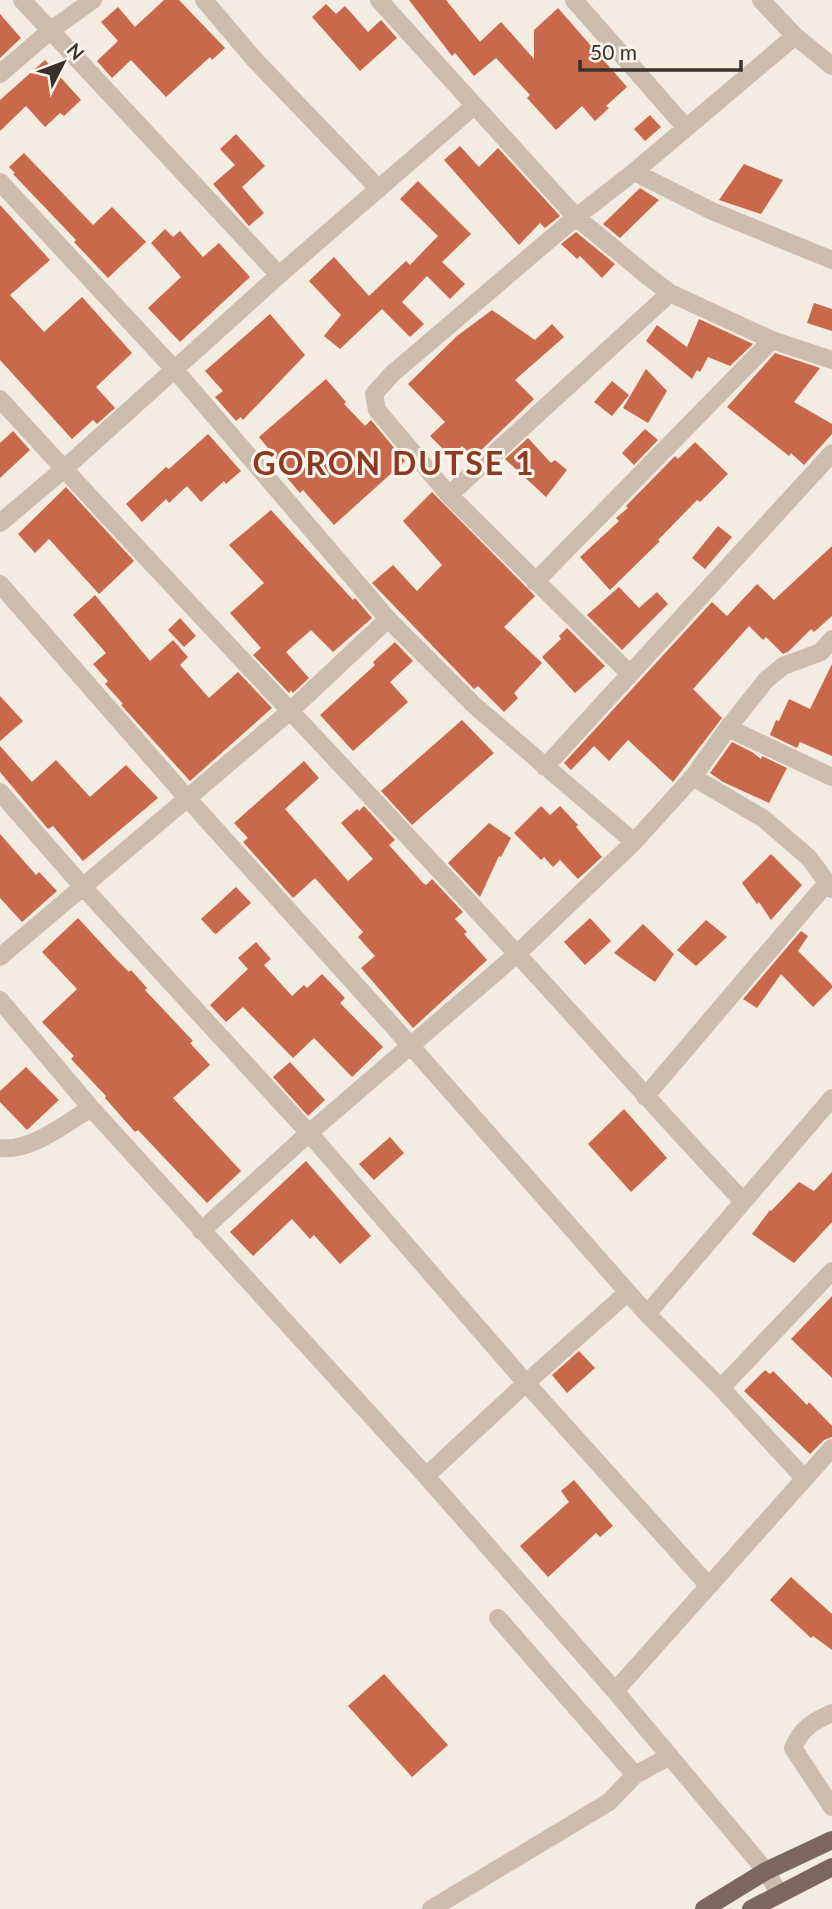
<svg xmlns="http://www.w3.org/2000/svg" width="832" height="1909" viewBox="0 0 832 1909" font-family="Lato,sans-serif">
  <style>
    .building { fill: #c8694b }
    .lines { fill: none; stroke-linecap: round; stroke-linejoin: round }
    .minor { stroke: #cdbbac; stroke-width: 18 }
    .major { stroke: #7d675c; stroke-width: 18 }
    .labels { text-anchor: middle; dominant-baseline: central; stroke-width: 6; stroke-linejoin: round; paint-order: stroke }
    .district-label { font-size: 32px; font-weight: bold; letter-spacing: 2px; fill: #8c3b22; stroke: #fbf5ee }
  </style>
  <rect width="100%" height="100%" fill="#f4ebe1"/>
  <!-- building -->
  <path class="building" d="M164,0H179L225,48L212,60L210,57L166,97L131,60L112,78L97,61L118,41L101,22L118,7L135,27Z
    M409,0H446L480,42L501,22L534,59V30L558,8L627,87L606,106L609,108L595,121L582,106L556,130L527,98L530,95L496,58L474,76L455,53L452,56Z
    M326,4L336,14L345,6L368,32L381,20L397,38L360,71L312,17Z
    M0,14L21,38L0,58Z
    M45,60L81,100L64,116L60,113L45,127L26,106L0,131V100Z
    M650,115L661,127L645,141L634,129Z
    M236,134L265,166L242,187L264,213L249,226L213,184L235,165L220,149Z
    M460,146L479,167L498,148L560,216L545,228L540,223L519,245L444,160Z
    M24,153L93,225L112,207L146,242L108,278L74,242L76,240L13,174L15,173L9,167Z
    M744,164L783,180L761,214L719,200Z
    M418,181L471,234L442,262L465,284L450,299L427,276L402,302L424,324L410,337L382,309L340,349L324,336L341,315L309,281L334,257L369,296L406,261L410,265L438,236L400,199Z
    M640,188L659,200L620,238L603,224Z
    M0,205L50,260L10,295L44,332L82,297L132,353L96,387L115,408L97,424L93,420L72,439L0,360Z
    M165,229L173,237L180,231L203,257L219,243L250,277L180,342L148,308L181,277L151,243Z
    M576,232L615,264L602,278L580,256L577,259L561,244Z
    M814,303L832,309V331L807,323Z
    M492,310L535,340L552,324L564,337L515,380L534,399L473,458L462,446L451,457L430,436L445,422L408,384L457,336Z
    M270,314L305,355L243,420L241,417L236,421L215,397L223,391L205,371Z
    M699,319L753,344L730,366L708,357L700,372L697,370L692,379L646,341L657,325L687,347Z
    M775,353L820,368L794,402L832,424V434L804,465L791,453L789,456L727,407Z
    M646,369L667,391L648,423L623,408Z
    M326,379L346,402L344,404L365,426L371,420L405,461L334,525L303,490L300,493L282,472L285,469L259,437Z
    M612,381L629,395L612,416L594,402Z
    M645,429L658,440L634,465L622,453Z
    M13,431L30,450L0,478V443Z
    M208,434L241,471L226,484L224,481L201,502L187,486L169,503L166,499L142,522L126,504L166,467L169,469Z
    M528,438L551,463L555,460L567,470L546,497L505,459Z
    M695,442L728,474L700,502L697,500L658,540L660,541L610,590L580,557L619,521L616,518L628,508L626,506L675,456L678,459Z
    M66,487L134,561L99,594L49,539L35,553L18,534Z
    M432,492L535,596L504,627L542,663L514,693L518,698L504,712L478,686L474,689L372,583L393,565L417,591L442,565L403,521Z
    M271,510L353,600L355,598L372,618L333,652L311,630L286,652L309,678L293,693L291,690L289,693L253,655L261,648L230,613L264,583L229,545Z
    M718,526L732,537L705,569L692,558Z
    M832,546V616L814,632L811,629L789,651L783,654L766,637L763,640L749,626L693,689L722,718L673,782L628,740L609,761L594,746L571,770L564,763L712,602L727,616L757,584L774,600Z
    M619,587L639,608L657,592L668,604L622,650L587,615Z
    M95,595L150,661L173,640L188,657L180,665L209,698L238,672L272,708L190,781L121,705L123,704L105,684L108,681L93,664L106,653L73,615Z
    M180,618L196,636L184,647L168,630Z
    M567,628L605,666L575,693L542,657L561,639L559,636Z
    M395,642L413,661L390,682L408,702L353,751L320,715L375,665L373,662Z
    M832,664V756L800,742L797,748L770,735L776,720L779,721L789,699L810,709Z
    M0,696L23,721L0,741Z
    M462,720L494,753L412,825L381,791Z
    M732,742L752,752L761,759L762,756L787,768L769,803L723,782L710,773Z
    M0,746L32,782L56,760L90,797L126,765L158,798L83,861L53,826L48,829L0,772Z
    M304,761L319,778L285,809L348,881L373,859L341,823L357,809L359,811L364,806L395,840L389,845L423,883L426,885L432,879L463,912L455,919L467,932L464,934L487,960L413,1028L361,968L375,956L358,937L363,932L315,878L293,898L243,842L248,838L234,823Z
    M541,806L550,815L560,806L578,825L576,827L602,857L578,879L560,860L553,867L544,857L541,860L514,833Z
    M489,823L511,838L501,857L499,856L480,897L448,863Z
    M0,834L36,875L39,872L57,891L22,922L0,898Z
    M771,854L802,885L771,920L759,902L757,904L742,883Z
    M236,887L251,903L216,934L214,933L201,919Z
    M78,918L113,956L129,972L131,970L147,988L145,990L193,1041L190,1043L210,1065L173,1098L241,1171L207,1203L138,1130L135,1132L105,1098L106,1096L71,1059L74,1056L42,1022L77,989L42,952Z
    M590,918L611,941L585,965L564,942Z
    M706,920L727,937L696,966L677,950Z
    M643,924L674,954L655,982L614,953Z
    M801,931L808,936L798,951L832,985V988L813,1007L781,974L757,1008L743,999Z
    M256,942L271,959L264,965L292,996L304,985L307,988L322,974L345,998L340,1003L383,1047L352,1077L314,1038L293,1058L243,1007L226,1022L210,1005L248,969L238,958Z
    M290,1062L325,1100L308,1116L273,1077Z
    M26,1067L59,1100L27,1130L0,1102V1091Z
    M624,1109L667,1158L631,1192L588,1144Z
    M390,1137L404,1153L374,1180L359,1164Z
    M306,1161L371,1236L340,1264L314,1235L310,1239L292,1219L253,1256L230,1232Z
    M832,1172V1222L794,1263L752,1234L770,1210L771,1211L799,1182L814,1191Z
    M832,1296V1378L791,1339Z
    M579,1351L595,1368L567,1393L552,1375Z
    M765,1370L770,1374L773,1371L807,1405L809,1402L832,1426V1437L824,1440L810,1454L744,1391Z
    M574,1480L613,1526L600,1537L596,1533L548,1577L520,1546L569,1502L561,1491Z
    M791,1577L832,1614V1650L813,1636L811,1638L770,1600Z
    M384,1674L448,1745L412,1777L348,1706Z"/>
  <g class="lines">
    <!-- minor -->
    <path class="minor" d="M22,0L279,275
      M204,0L254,59L379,189
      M379,0L576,217L645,274L670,293L772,340L832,360
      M574,0L686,128
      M761,0L795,36L832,66
      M0,74L51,30L93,0
      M634,172L712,211L832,260
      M0,182L175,370L388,619L475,706L634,842
      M0,399C170,586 346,768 517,954C593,1036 666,1120 743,1201
      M449,495L670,293
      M0,523L64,469L279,275L474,106
      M535,582L772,340
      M0,584L188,799L410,1045L647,1314L721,1388L804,1478
      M629,673L449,495L377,410L374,394L392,374L576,217L634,172L795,36
      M728,728L832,777
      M545,767L832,453
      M693,777L728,728L766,680L783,666L821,652L832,639
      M0,792L84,888L309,1133L526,1383L708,1585
      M0,957L289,712L388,619
      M0,1000L91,1108L426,1476L615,1691L766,1871L779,1893
      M645,1097L826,884
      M0,1148C30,1152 67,1123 91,1108
      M201,1231L309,1133L517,954L634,842L693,777L764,819L809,858L832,889
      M647,1314L832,1098
      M721,1388L832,1271
      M426,1476L526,1383L628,1292
      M498,1618L635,1775
      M615,1691L832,1448
      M832,1713C813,1721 801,1729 793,1748L832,1807
      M431,1909L609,1802L635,1775L670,1756"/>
    <!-- major -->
    <path class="major" d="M704,1909L766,1871L832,1840
      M751,1909L832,1867"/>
  </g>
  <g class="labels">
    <!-- district labels -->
    <g class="district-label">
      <text x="394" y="462">GORON DUTSE 1</text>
    </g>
  </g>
  <!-- north arrow -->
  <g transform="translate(63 63) rotate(48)" stroke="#fbf5ee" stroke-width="5" paint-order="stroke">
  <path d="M0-5L12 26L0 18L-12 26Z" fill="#3b302b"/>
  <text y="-10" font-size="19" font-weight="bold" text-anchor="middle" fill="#3b302b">N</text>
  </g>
  <!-- scale -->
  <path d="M580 60v10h161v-10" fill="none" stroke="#3b302b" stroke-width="3.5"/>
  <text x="590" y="60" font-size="21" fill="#3b302b" stroke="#fbf5ee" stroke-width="5" paint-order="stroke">50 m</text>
</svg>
